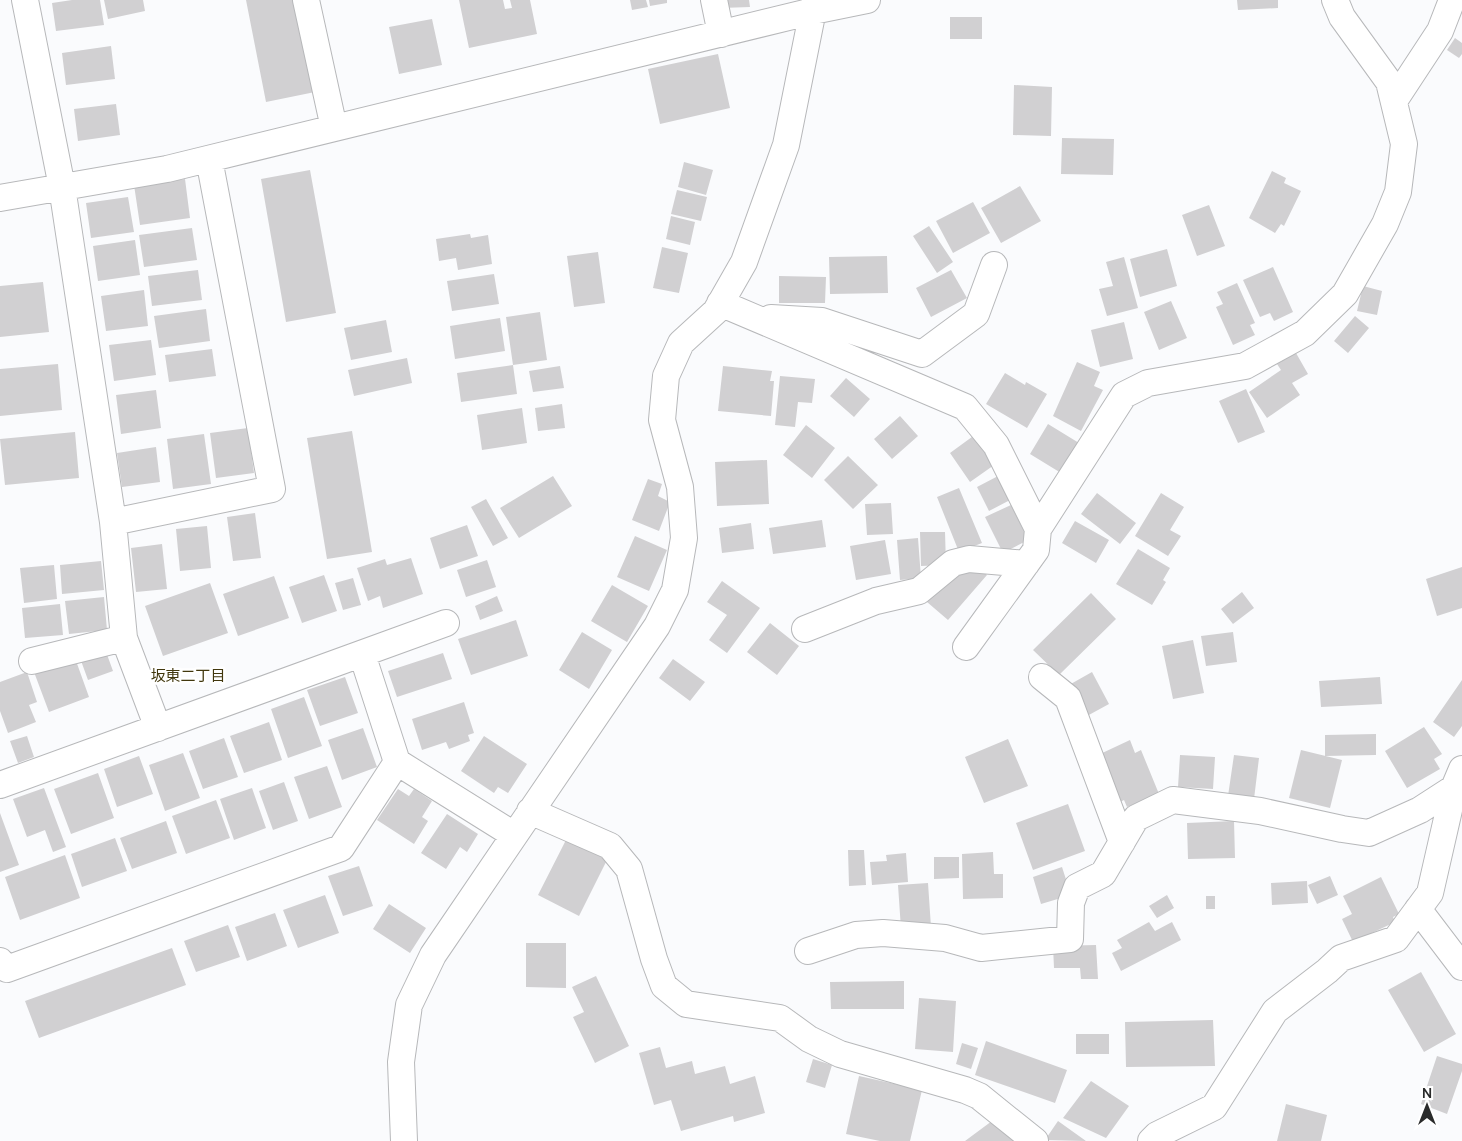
<svg xmlns="http://www.w3.org/2000/svg" width="1462" height="1141" viewBox="0 0 1462 1141" font-family="Manrope,'Noto Sans JP',sans-serif">
  <style>
    .building { fill: #d1d0d2 }
    .lines { fill: none; stroke-linecap: round; stroke-linejoin: round }
    .street-casing { stroke: #b7b8ba; stroke-width: 28 }
    .street { stroke: #fff; stroke-width: 26 }
    .labels { text-anchor: middle; dominant-baseline: central; stroke-width: 5; stroke-linejoin: round; paint-order: stroke }
    .neighbourhood-label { font-size: 15px; fill: #41370d; stroke: #fff }
  </style>
  <rect width="100%" height="100%" fill="#fafbfd"/>
  <!-- building -->
  <path class="building" d="M72,0H100L104,25L56,31L52,3Z
    M104,0H143L145,11L108,19Z
    M246,0H297L315,92L266,102Z
    M459,0H503L505,9L512,8L510,0H530L537,34L469,48Z
    M630,0H646L648,7L632,10Z
    M649,0H667V3L650,6Z
    M721,0H749L750,7L721,8Z
    M1237,0H1278V8L1238,10Z
    M950,17H982V39H950Z
    M432,19L442,65L399,74L389,27Z
    M1455,38L1462,43V54L1459,58L1447,50Z
    M111,46L115,79L66,85L62,53Z
    M718,54L730,108L660,124L648,69Z
    M1014,85L1052,87L1051,136L1013,135Z
    M116,104L120,135L78,141L74,109Z
    M1062,138L1114,139L1113,175L1061,174Z
    M684,162L713,170L706,195L678,187Z
    M310,170L336,313L286,322L261,179Z
    M1272,171L1286,178L1284,183L1301,191L1284,226L1281,224L1275,233L1249,218Z
    M185,179L190,218L140,225L134,185Z
    M1020,186L1041,221L1001,243L981,208Z
    M677,190L707,197L701,221L671,214Z
    M128,197L134,232L91,238L86,203Z
    M973,202L990,233L953,253L936,221Z
    M1209,205L1225,246L1197,256L1182,215Z
    M671,216L695,222L690,245L666,239Z
    M929,226L953,262L937,273L913,236Z
    M192,228L197,260L144,267L139,235Z
    M470,234L471,238L488,235L492,264L458,270L456,258L439,261L436,239Z
    M135,240L140,275L98,281L93,246Z
    M662,247L688,253L679,293L653,288Z
    M1167,249L1177,286L1140,297L1130,259Z
    M598,252L605,303L574,307L567,256Z
    M887,256L888,293L830,294L829,257Z
    M1124,257L1138,308L1107,316L1099,289L1113,286L1106,262Z
    M1273,267L1293,312L1274,321L1270,313L1260,317L1243,280Z
    M198,270L202,300L152,306L148,276Z
    M951,270L967,298L931,317L916,288Z
    M494,274L499,304L452,311L447,281Z
    M779,276L826,277L825,303H779Z
    M43,282L49,332L0,337V286Z
    M1237,283L1255,323L1250,325L1255,335L1233,345L1216,307L1223,304L1217,292Z
    M1363,286L1382,291L1377,315L1357,311Z
    M144,290L148,326L106,331L101,296Z
    M1171,301L1187,338L1159,350L1144,312Z
    M206,309L210,341L159,348L154,316Z
    M540,312L547,360L513,365L506,317Z
    M1355,316L1369,328L1348,353L1334,341Z
    M500,318L505,351L455,359L450,326Z
    M386,320L392,352L351,360L344,328Z
    M1124,322L1133,359L1100,367L1091,330Z
    M151,340L156,375L114,381L109,345Z
    M212,349L216,376L169,382L165,355Z
    M1296,353L1308,374L1292,383L1300,395L1267,418L1249,392L1281,370L1277,364Z
    M407,358L412,383L354,396L348,370Z
    M1077,362L1100,372L1094,386L1103,390L1081,431L1053,416Z
    M58,364L62,410L0,416V369Z
    M513,365L517,394L461,402L457,373Z
    M560,366L564,388L533,392L529,371Z
    M723,366L772,371L770,381H774L771,416L718,411Z
    M1005,373L1025,385L1026,382L1047,394L1027,428L986,404Z
    M780,376L815,379L812,403L798,402L795,427L775,425Z
    M846,378L870,399L854,417L830,396Z
    M1246,389L1265,432L1238,443L1219,401Z
    M156,390L161,428L121,434L116,395Z
    M562,404L565,428L538,431L535,408Z
    M522,408L527,443L482,450L477,415Z
    M900,416L918,436L892,459L874,439Z
    M1048,424L1079,443L1061,473L1030,454Z
    M806,425L835,448L812,478L783,455Z
    M248,428L254,473L216,478L210,433Z
    M352,431L372,552L327,559L307,438Z
    M75,432L79,478L5,485L0,439Z
    M204,434L211,484L173,489L167,439Z
    M976,434L997,463L970,482L950,453Z
    M156,447L160,482L122,487L117,453Z
    M848,456L878,485L853,509L824,480Z
    M767,460L769,504L717,506L715,462Z
    M1000,475L1012,499L989,511L977,487Z
    M553,476L572,506L519,538L500,508Z
    M648,479L662,484L658,496L670,502L659,531L632,520Z
    M959,488L982,543L959,552L937,497Z
    M1097,493L1136,523L1120,544L1081,514Z
    M1161,493L1184,507L1170,530L1181,536L1168,556L1135,536Z
    M486,499L508,538L493,546L471,507Z
    M891,503L893,534L867,535L865,504Z
    M1011,505L1028,540L1003,553L985,517Z
    M255,513L261,558L233,561L227,517Z
    M822,520L826,547L773,554L769,528Z
    M1075,521L1109,540L1096,563L1062,543Z
    M751,523L754,549L722,553L719,528Z
    M467,525L478,556L440,569L430,538Z
    M207,526L211,568L180,571L176,529Z
    M920,532H945L946,565L921,566Z
    M635,536L667,550L649,591L617,577Z
    M918,538L921,578L900,580L897,540Z
    M885,540L891,574L856,580L850,546Z
    M162,544L167,589L136,592L131,548Z
    M1138,549L1170,568L1163,580L1166,582L1152,605L1116,584Z
    M411,558L423,594L383,608L380,596L368,601L357,568L385,559L387,565Z
    M487,560L496,587L466,597L457,570Z
    M101,561L104,590L62,594L60,565Z
    M975,564L987,575L948,620L927,602L957,567Z
    M54,565L57,599L24,603L20,568Z
    M1462,567V608L1437,616L1426,579Z
    M324,575L337,611L302,623L289,587Z
    M274,576L289,618L238,636L223,594Z
    M353,578L361,605L343,610L335,583Z
    M722,581L760,608L727,653L709,640L727,615L707,602Z
    M210,583L228,633L163,656L145,606Z
    M612,585L648,606L627,642L591,621Z
    M1242,592L1254,608L1233,624L1221,609Z
    M1091,593L1116,619L1059,675L1033,650Z
    M497,596L503,611L480,620L475,606Z
    M104,597L107,630L69,634L65,601Z
    M60,604L63,635L25,638L22,608Z
    M516,620L528,656L471,675L458,639Z
    M770,623L799,646L777,675L747,652Z
    M582,632L612,650L589,689L559,670Z
    M1233,632L1237,662L1206,666L1201,636Z
    M1193,640L1204,693L1173,699L1162,646Z
    M105,649L113,671L88,680L80,658Z
    M443,653L452,679L397,697L388,671Z
    M75,658L89,697L49,712L34,672Z
    M673,659L705,682L690,701L659,678Z
    M27,672L37,702L29,705L36,722L8,733L0,711V682Z
    M1092,672L1109,704L1087,716L1069,685Z
    M345,677L358,713L320,726L307,690Z
    M1380,677L1382,704L1321,707L1319,681Z
    M1462,680V726L1454,737L1433,722Z
    M304,697L322,746L288,758L271,709Z
    M464,702L474,733L468,735L470,741L449,749L446,742L422,750L412,719Z
    M269,722L282,760L244,773L230,736Z
    M1424,727L1442,754L1434,759L1440,769L1407,788L1385,751Z
    M363,728L377,767L342,780L328,740Z
    M1376,734V755L1325,756V735Z
    M27,736L34,757L18,763L10,741Z
    M484,736L527,764L508,793L498,787L494,793L461,771Z
    M224,738L238,777L203,789L189,751Z
    M1008,739L1028,786L984,803L965,757Z
    M1130,740L1135,753L1141,750L1159,794L1127,807L1124,800L1120,802L1098,755Z
    M1301,750L1342,760L1330,808L1289,798Z
    M183,753L200,798L165,811L149,765Z
    M1180,755L1215,757L1213,789L1178,787Z
    M1234,755L1259,758L1254,799L1228,796Z
    M139,756L153,794L117,807L104,769Z
    M327,766L342,807L309,819L294,777Z
    M98,773L114,818L71,834L54,789Z
    M284,782L298,821L273,830L259,791Z
    M44,788L66,847L53,852L45,830L27,837L13,799Z
    M252,788L266,828L234,840L220,799Z
    M398,789L409,796L414,789L432,801L422,817L428,821L414,844L377,820Z
    M216,800L230,838L186,854L172,816Z
    M1068,804L1085,851L1033,870L1016,823Z
    M0,813L19,865L0,872Z
    M447,814L478,834L467,852L460,847L446,869L421,853Z
    M166,821L177,853L132,869L120,838Z
    M1234,821L1235,858L1188,859L1187,823Z
    M115,838L127,871L82,887L71,854Z
    M567,838L608,858L579,916L538,895Z
    M848,850H864L866,885L849,886Z
    M993,852L994,874H1003V898L963,899L962,854Z
    M906,853L908,882L872,885L870,862L887,861L886,855Z
    M65,855L80,898L20,920L5,877Z
    M934,857H959V878L934,879Z
    M359,866L373,906L343,916L328,876Z
    M1062,867L1071,895L1041,904L1033,877Z
    M1330,876L1338,895L1317,904L1308,885Z
    M1381,877L1399,914L1393,917L1395,922L1353,942L1342,919L1352,914L1343,896Z
    M1307,881L1308,903L1272,905L1271,883Z
    M928,883L931,927L901,929L898,885Z
    M325,895L339,933L298,948L283,910Z
    M1167,895L1174,908L1157,918L1149,906Z
    M1206,896H1215V909H1206Z
    M389,904L426,928L410,953L373,929Z
    M275,913L287,946L247,961L235,927Z
    M1149,922L1155,931L1172,922L1181,940L1121,971L1112,953L1122,948L1117,940Z
    M228,925L240,957L196,972L184,941Z
    M526,943H566V988L526,987Z
    M1096,945L1098,979H1081L1080,968H1054L1053,946Z
    M172,948L186,985L39,1038L25,1001Z
    M1421,972L1456,1034L1424,1052L1388,990Z
    M596,976L629,1046L595,1063L573,1017L584,1012L572,987Z
    M904,981V1009H831L830,982Z
    M919,998L956,1001L953,1052L915,1049Z
    M1213,1020L1215,1066L1126,1067L1125,1022Z
    M1076,1034H1109V1054H1076Z
    M986,1041L1067,1070L1055,1103L975,1075Z
    M962,1043L978,1048L971,1069L956,1064Z
    M660,1047L666,1068L692,1061L695,1074L725,1066L730,1084L755,1076L765,1113L734,1122L733,1116L681,1131L671,1100L654,1105L639,1053Z
    M1437,1056L1462,1064V1071L1447,1114L1421,1104Z
    M813,1059L832,1065L825,1088L806,1082Z
    M859,1076L922,1090L910,1141H880L846,1134Z
    M1091,1081L1129,1106L1106,1138L1063,1118Z
    M1286,1104L1327,1115L1321,1141H1277Z
    M996,1118L1017,1141H965Z
    M1058,1121L1086,1141L1045,1140Z"/>
  <g class="lines">
    <!-- street casing -->
    <g class="street-casing">
      <path id="street" d="M25,0L62,187L113,522L124,638L158,728
        M306,0L334,128
        M714,0L721,34
        M1394,101L1440,31L1452,0
        M0,198L167,169L813,11L867,0
        M720,303L965,407L996,445L1038,529L1036,550L966,647
        M771,318L822,321L922,354L976,314L994,265
        M113,522L272,489L209,159
        M1038,529L1124,395L1148,383L1245,366L1305,333L1345,294L1385,224L1398,192L1404,144L1389,82L1342,17L1335,0
        M805,629L876,601L919,591L953,563L969,559L1026,564
        M362,654L397,762L514,835
        M32,661L124,638
        M1042,677L1068,698L1122,842
        M0,785L446,623
        M530,811L610,846L629,869L654,959L664,986L686,1004L780,1018L809,1039L840,1054L965,1090L979,1096L1035,1141
        M1418,909L1462,967
        M808,951L856,935L883,933L945,938L981,948L1070,939L1071,903L1077,887L1103,874L1136,818L1173,800L1260,811L1342,829L1369,833L1420,810L1454,788
        M0,961L7,969L341,848L397,762
        M404,1141L401,1062L409,1005L433,955L657,626L675,590L684,538L680,487L662,420L666,376L681,343L716,311L744,262L786,145L815,0
        M1151,1141L1157,1135L1214,1107L1275,1011L1327,971L1341,958L1396,939L1430,893L1454,788L1462,769"/>
    </g>
    <!-- street -->
    <use href="#street" class="street"/>
  </g>
  <g class="labels">
    <!-- neighbourhood labels -->
    <g class="neighbourhood-label">
      <text x="188" y="675">坂東二丁目</text>
    </g>
  </g>
  <!-- north arrow -->
  <g transform="translate(1427 1106)" stroke="#ffffff" stroke-width="4" paint-order="stroke">
  <path d="M0-4L9 19L0 12L-9 19Z" fill="#2a2b2b"/>
  <text y="-8" font-size="14" font-weight="bold" text-anchor="middle" fill="#2a2b2b">N</text>
  </g>
</svg>
